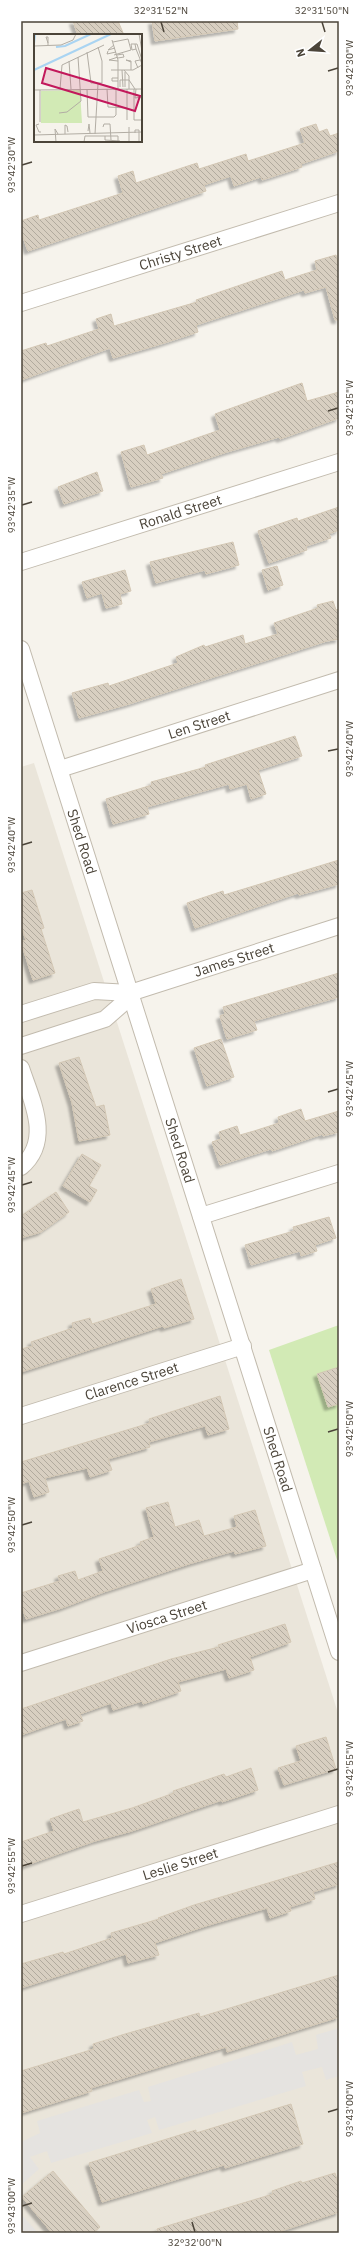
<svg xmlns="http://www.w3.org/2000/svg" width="360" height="2254" viewBox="0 0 360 2254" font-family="'IBM Plex Sans',sans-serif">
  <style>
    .residential { fill: #eae5da }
    .park { fill: #d2eab5 }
    .parking { fill: #e5e3e0 }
    .building { fill: url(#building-back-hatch); stroke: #d3c7b4; filter: url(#shadow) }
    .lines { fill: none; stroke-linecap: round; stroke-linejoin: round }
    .minor-casing { stroke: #c2bbae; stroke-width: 18 }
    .minor { stroke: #fff; stroke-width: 16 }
    .ticks { fill: none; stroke: #4b4439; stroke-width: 1.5 }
    .labels { text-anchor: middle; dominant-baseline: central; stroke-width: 4; stroke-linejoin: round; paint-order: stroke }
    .street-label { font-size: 14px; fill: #4b4439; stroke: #fff }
    .inset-river { fill: none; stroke: #a9d4f2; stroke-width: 2 }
    .inset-road { fill: none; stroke: #b2ada4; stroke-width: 1 }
    .view { fill: #c2185b; fill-opacity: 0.15; stroke: #c2185b; stroke-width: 2 }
    .inset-edge { fill: none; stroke: #4b4439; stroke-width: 2 }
    .neatline { fill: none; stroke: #4b4439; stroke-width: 1.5 }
    .ticks-label { font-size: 10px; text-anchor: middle; fill: #4b4439 }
  </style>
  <defs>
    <pattern id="building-back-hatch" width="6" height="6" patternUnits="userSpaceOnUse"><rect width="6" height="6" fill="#d8cfc1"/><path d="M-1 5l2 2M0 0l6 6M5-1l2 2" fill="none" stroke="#b1aa9e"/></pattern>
    <filter id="shadow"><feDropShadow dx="-3.5" dy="3.5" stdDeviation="1" flood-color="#0004"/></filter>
  </defs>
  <rect width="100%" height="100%" fill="#f6f3ec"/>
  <!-- residential -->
  <path class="residential" d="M34,763L339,1716V2233H21V767Z"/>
  <!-- park -->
  <path class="park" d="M339,1325V1566L269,1350Z"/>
  <!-- parking -->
  <path class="parking" d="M339,2028V2076L326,2080L322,2067L302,2072L306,2086L159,2130L155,2117L147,2120L152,2133L51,2163L47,2151L30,2157L39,2169L21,2185V2142L40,2133L37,2121L139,2090L144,2102L151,2101L148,2087L292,2042L296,2055L318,2049L316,2035Z
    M21,2214L38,2233H21Z"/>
  <!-- building -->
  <path class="building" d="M73,21H118L124,35H78Z
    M152,21H237L238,29L155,41Z
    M316,124L319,132L327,129L330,136L339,133V151L301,164L302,167L262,180L261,177L234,186L231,176L204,185L206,191L28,251L21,231V221L38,215L39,220L123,193L118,176L133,171L136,183L197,163L199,169L246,154L248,161L305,143L300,129Z
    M336,255L339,267V320H335L326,287L305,293L304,290L196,325L198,332L161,344L113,358L110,348L21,380V351L46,343L47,346L99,329L96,319L111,314L114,326L197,302L196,300L282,271L285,280L317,270L315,261Z
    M302,383L307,401L339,392V418L280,439L279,437L227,452L161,474L163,478L131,487L121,452L144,445L147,455L220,430L215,414Z
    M97,472L103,491L64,504L58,487Z
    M339,507V530L329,534L331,538L306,546L307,550L269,563L258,531L297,518L298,521Z
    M233,542L239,565L206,574L205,570L156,583L150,562Z
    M277,566L283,585L268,590L262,570Z
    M125,570L131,591L120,594L122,604L106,608L102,593L87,598L82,582Z
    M333,601L336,610L339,609V639L327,641L129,704L79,718L72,693L108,683L109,686L178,663L176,657L204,645L205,647L243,635L245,644L278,634L274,623L318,608L317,605Z
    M295,736L302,756L258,770L266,794L251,799L247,784L230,789L229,784L147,807L149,814L113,824L106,799L152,785L151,782L206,767L205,765Z
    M339,860V884L299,895L298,893L195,928L187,903L223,891L224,895Z
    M32,890L44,928L41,929L55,973L33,980L21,942L26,940L21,926V893Z
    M339,973V997L254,1021L257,1030L227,1039L220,1016L225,1014L223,1007Z
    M221,1039L234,1077L207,1086L194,1048Z
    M79,1057L96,1107L104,1105L110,1135L79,1141L72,1103L59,1063Z
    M301,1109L305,1121L339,1111V1132L323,1136V1134L272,1151L271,1149L220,1165L212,1142L221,1139L219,1132L237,1126L240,1135L254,1131L279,1123L278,1117Z
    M82,1154L101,1165L89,1186L97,1190L90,1202L63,1186Z
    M56,1192L69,1212L41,1232L21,1238V1216Z
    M329,1217L336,1238L315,1245L317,1251L301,1256L300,1251L251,1265L245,1245L294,1231L293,1227Z
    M181,1279L194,1319L164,1328L163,1326L21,1372V1349L33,1346L31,1342L73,1328L72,1323L90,1318L92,1324L156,1304L151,1289Z
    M339,1367V1404L328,1407L317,1374Z
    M220,1396L229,1429L208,1435L205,1426L149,1442L150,1447L108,1459L112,1470L90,1477L87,1468L45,1478L49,1492L34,1497L29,1481L21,1484V1462L150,1423L149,1419Z
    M168,1502L175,1527L199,1520L204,1536L237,1527L234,1516L255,1510L266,1546L235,1554L234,1551L192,1563L104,1592L62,1608L26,1619L21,1603V1593L60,1581L58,1576L75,1571L78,1580L103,1571L99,1559L141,1545L140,1542L154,1537L146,1508Z
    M285,1624L291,1642L250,1657L254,1670L229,1678L226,1669L178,1682L181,1691L143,1704L142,1701L113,1710L111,1703L80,1714L83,1721L68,1726L66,1719L21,1735V1709L171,1659L219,1647L218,1645Z
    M326,1737L336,1769L284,1785L278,1768L301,1761L296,1746Z
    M251,1768L258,1790L222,1802V1800L132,1831L95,1841L21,1867V1842L54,1831L50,1819L79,1809L83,1822L132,1808L174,1793L173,1791L224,1774L226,1777Z
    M339,1862V1884L313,1892L315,1899L290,1907L291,1911L270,1918L267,1908L209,1925L155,1943L159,1955L128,1963L126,1954L21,1988V1964L63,1952L64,1954L112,1938L111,1933L159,1919L158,1918L194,1905Z
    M339,1975V2017L227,2052L226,2047L179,2061L91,2088L92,2091L21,2113V2071L94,2049L93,2044L125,2034L199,2013L200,2017Z
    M291,2104L303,2144L225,2168L224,2165L102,2202L89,2163L196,2130V2133Z
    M53,2171L100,2227L93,2233H52L22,2197Z
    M335,2173L339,2186V2212L275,2233H158L157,2229L273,2194L272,2191L301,2181L302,2183Z"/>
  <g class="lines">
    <!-- minor casing -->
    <g class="minor-casing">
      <g id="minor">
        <path id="s1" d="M21,303L339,203"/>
        <path id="s2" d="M21,562L339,462"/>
        <path id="s3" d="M21,649L339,1652"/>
        <path id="s4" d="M60,769L339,680"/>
        <path id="s5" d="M21,1014L94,991L130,993L339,926"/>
        <path d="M21,1046L105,1019L121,1005L130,993"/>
        <path d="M21,1068C31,1099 53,1140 21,1167"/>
        <path d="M201,1216L339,1173"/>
        <path id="s6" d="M21,1416L243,1346"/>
        <path id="s7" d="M21,1663L313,1570"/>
        <path id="s8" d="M21,1914L339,1814"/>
      </g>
    </g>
    <!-- minor -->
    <use href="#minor" class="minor"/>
  </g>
  <!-- ticks -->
  <path class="ticks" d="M161,22L164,32M322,22L325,32M328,71L338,68M22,165L32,162M328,411L338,408M22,505L32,502M328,751L338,749M22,845L32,842M328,1092L338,1089M22,1185L32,1182M328,1432L338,1429M22,1525L32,1522M328,1772L338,1769M22,1866L32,1863M328,2112L338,2109M22,2206L32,2203M192,2222L195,2232"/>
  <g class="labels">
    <!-- street labels -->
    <g class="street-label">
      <text stroke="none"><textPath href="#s1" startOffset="167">Christy Street</textPath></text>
      <text stroke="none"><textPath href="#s2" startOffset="167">Ronald Street</textPath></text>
      <text stroke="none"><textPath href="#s4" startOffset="146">Len Street</textPath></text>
      <text stroke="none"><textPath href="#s3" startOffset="202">Shed Road</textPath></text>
      <text stroke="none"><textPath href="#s5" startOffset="222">James Street</textPath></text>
      <text stroke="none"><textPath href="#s3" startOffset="526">Shed Road</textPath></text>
      <text stroke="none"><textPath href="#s6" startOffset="116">Clarence Street</textPath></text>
      <text stroke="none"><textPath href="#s3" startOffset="850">Shed Road</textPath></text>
      <text stroke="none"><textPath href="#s7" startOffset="153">Viosca Street</textPath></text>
      <text stroke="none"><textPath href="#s8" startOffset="167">Leslie Street</textPath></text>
    </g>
  </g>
  <!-- overview -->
  <g transform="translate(34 34)">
    <rect width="108" height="108" fill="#f6f3ec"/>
    <path d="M46,56L48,89H7V57Z" fill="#d2eab5"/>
    <path class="inset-river" d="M0,10L1,0H22M22,13L31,12L57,0M0,36L77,0"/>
    <path class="inset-road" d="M105,0L108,17M78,6L84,26V55M79,8L94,5L97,16L80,21M101,10H97L98,16L102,15L101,10H103L108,26M14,11V3H12L14,9M80,11L74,16L81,14M0,12L27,11L39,6L42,0M102,15L108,30M74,17L73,20L82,18M53,18L57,49H68V27L64,13M83,21L89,20L90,23L84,24M84,23L75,26L84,27M35,27L37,55M104,34L101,27L106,26M77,36H99L108,31M88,36L89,53M90,36L95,42V55M97,36V28L92,26L97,27V28M91,38V53M84,44H78V47H84M86,53V46H95L101,55M26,55L28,31L70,11M53,55L54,83H80L82,81V55M73,55L74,73L93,74M93,55V86M100,55V86H108M102,55L101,64L108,63M0,56L108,55M6,56V88M25,79L33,78L47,67L44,23M5,90L2,91L5,98H7M69,93L70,90H76L77,106M95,93V108M54,97L55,90L56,99M101,99V96H105V108M31,100V91L33,92L34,98M61,100L64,50M0,101L108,98M71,102H84V107M22,108L21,95L24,100M50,108L51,102H71V106L86,107"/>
    <path class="view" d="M12,34L106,62L101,77L8,49Z"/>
    <rect width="108" height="108" class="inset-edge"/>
  </g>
  <!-- border -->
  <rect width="360" height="2254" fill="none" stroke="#ffffff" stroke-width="44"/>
  <!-- north arrow -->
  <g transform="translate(310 50) rotate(253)" stroke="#ffffff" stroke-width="3" paint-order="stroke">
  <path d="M0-3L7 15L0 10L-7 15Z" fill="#4b4439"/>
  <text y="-6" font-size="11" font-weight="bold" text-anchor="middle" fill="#4b4439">N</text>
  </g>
  <rect x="22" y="22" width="316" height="2210" class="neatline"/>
  <g class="ticks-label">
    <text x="161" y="14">32°31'52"N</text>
    <text x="322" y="14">32°31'50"N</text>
    <text transform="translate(349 68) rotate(-90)" y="4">93°42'30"W</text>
    <text transform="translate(11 165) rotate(-90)" y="4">93°42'30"W</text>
    <text transform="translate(349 408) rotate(-90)" y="4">93°42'35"W</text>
    <text transform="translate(11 505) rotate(-90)" y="4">93°42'35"W</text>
    <text transform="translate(349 749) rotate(-90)" y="4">93°42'40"W</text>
    <text transform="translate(11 845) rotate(-90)" y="4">93°42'40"W</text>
    <text transform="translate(349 1089) rotate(-90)" y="4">93°42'45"W</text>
    <text transform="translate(11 1185) rotate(-90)" y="4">93°42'45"W</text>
    <text transform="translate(349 1429) rotate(-90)" y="4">93°42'50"W</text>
    <text transform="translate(11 1525) rotate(-90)" y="4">93°42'50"W</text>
    <text transform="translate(349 1769) rotate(-90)" y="4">93°42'55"W</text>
    <text transform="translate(11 1866) rotate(-90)" y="4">93°42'55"W</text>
    <text transform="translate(349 2109) rotate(-90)" y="4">93°43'00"W</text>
    <text transform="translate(11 2206) rotate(-90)" y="4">93°43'00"W</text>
    <text x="195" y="2246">32°32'00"N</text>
  </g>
</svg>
